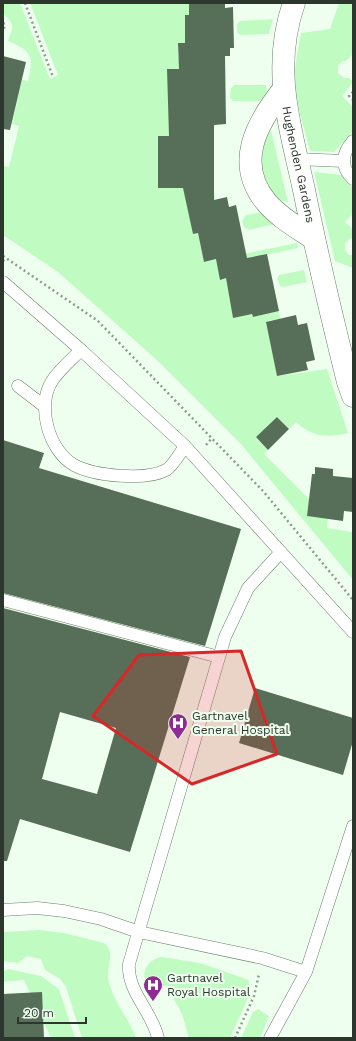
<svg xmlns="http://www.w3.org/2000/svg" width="356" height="1041" viewBox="0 0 356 1041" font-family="'Work Sans',sans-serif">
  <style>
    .green { fill: #c0fcc2 }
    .building { fill: #576e58; fill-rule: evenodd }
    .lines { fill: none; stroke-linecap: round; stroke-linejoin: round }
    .service-casing { stroke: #69806a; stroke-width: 13 }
    .minor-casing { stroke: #69806a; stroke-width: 23 }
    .path { stroke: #8e9b8e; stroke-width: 2.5; stroke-dasharray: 2 3; stroke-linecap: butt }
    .service { stroke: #fff; stroke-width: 12 }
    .minor { stroke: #fff; stroke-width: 22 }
    .marked { fill: #d62828; fill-opacity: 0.2; stroke: #d62828; stroke-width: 3; stroke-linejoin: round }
    .labels { text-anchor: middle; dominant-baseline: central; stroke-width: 4; stroke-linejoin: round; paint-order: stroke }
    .street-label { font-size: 12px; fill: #2c362c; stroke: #efffef }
    .poi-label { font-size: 12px; fill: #2c362c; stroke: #efffef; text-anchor: start }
  </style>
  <rect width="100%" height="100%" fill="#efffef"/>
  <!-- green -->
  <path class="green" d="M3,3H20L50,79L58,75L30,3H203L189,4V15L185,16V43H178V57L225,56V65H198L187,136L158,137V154H167L168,174H158V188H188L214,191L215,199L188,209L193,233H198L204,262L297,243L298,248L241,260L220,279L226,278L233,317L252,314L253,317L279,311L280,319L268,321L277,376L327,369L348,433C327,438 312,437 296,422L289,429L277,417L256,437L268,450L264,454L309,499L308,516L328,519L327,528L353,532V580L240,443L159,362L58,272L3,235V166L9,167L19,126L12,124L22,80L28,81C34,56 32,51 8,41C13,26 16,24 3,14Z
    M339,3H353V54L346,61H342L338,66V73L344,78H349L353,82L342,96L353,107V131L334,152L310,151C303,125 294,98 295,70C296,58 299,45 301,33L330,29Z
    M273,19L269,34L240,35L237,32V24L240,21Z
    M234,85H266L267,92L260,101H233L230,98L231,88Z
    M271,130L288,202C285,201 281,201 279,199C259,188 252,143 271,130Z
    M314,172L342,175L353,188V214L345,222L353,229V238L350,239L345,243V250L349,255H353V268L335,261Z
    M264,212L275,224L249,230L244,227L242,221L246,215Z
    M304,270L307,282L283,287L280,286L277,278L279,275Z
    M39,930L64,933L104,943C117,952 105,968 109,982C114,1003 129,1018 136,1038H82L66,987L60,979L45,970L41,959L27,956L18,963L3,961V932Z
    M162,957L200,963L249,980L248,998L230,1038H189L182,1014L166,985L154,992C152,989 148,985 146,981C140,970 151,958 162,957Z
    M8,969L41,976L59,989L75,1038H51L24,980L3,982V972Z
    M258,1009L269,1016L260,1038H241L253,1012Z"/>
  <!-- building -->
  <path class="building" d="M189,3H225V8L233,7L234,48H230V56H225L226,124L214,125V200L227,197L229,207L236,205L247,258L267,254L279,311L253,317L252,314L233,318L226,278L220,280L216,259L204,262L198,233L193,234L183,188H158V136H169L167,69H179L178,43H185V15H189Z
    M3,56L26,62L10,130L3,129Z
    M296,315L298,325L307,323L315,360L306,362L308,370L277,376L266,322Z
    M277,417L289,429L268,450L256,437Z
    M3,440L44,453L39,468L241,529L205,646L3,593Z
    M315,467L333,469V476L353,478V512L344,511L343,521L307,516L312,474H315Z
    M3,608L190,657L130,852L20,819L7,861H3ZM60,712L116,728L97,794L42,779Z
    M255,688L353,718V741L343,775L239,743Z
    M42,992L44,1038H3V994Z"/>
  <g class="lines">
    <!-- service casing -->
    <g class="service-casing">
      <path id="service" d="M353,141C342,153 340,167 353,179
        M297,159L343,161
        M3,282L81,350L185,446L353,632
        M81,350C71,360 59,370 52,381C36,406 49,451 74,465C94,476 146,481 166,470C173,466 180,453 185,446
        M18,386L44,406
        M3,600L219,657
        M3,910L37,908L64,911L101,919L139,932L262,958L306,972
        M158,1038C152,1011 127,992 129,964L225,637L248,588L281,552
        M270,1038L306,972L353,826"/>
    </g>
    <!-- minor casing -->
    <g class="minor-casing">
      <g id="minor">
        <path id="s1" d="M294,3C271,68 290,126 304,190C317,255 332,318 348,382L353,396"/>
        <path d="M283,90C256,124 234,164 267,203C280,218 298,228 314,239"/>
      </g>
    </g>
    <!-- path -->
    <path class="path" d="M25,3L53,77
      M3,23L5,24L3,32
      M353,92L349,96L353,100
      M3,256L98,321L263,491L353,600
      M3,261L6,257
      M206,445L212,438
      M235,1038L254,996L259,974"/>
    <!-- service -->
    <use href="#service" class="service"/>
    <!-- minor -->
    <use href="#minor" class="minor"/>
  </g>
  <!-- marked area -->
  <path class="marked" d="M241,651L277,754L192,784L93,716L139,655Z"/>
  <!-- icons -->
  <defs>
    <g id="hospital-pin" transform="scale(1)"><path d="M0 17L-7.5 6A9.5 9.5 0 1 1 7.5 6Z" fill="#8e2c93" stroke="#efffef"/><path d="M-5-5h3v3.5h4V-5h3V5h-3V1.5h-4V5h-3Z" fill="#fff"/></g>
  </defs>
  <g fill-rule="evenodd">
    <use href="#hospital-pin" x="178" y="723"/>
    <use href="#hospital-pin" x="153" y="985"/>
  </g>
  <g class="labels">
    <!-- street labels -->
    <g class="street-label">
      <text stroke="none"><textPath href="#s1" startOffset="164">Hughenden Gardens</textPath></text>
    </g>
    <!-- poi labels -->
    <g class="poi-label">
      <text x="192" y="716">Gartnavel<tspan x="192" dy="14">General Hospital</tspan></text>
      <text x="167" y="978">Gartnavel<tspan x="167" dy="14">Royal Hospital</tspan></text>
    </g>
  </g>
  <!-- border -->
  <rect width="356" height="1041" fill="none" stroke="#2c362c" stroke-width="8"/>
  <!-- scale -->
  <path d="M18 1017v6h68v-6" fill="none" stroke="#2c362c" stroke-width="2"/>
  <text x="24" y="1017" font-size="12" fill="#2c362c" stroke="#efffef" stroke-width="3" paint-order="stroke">20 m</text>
</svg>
